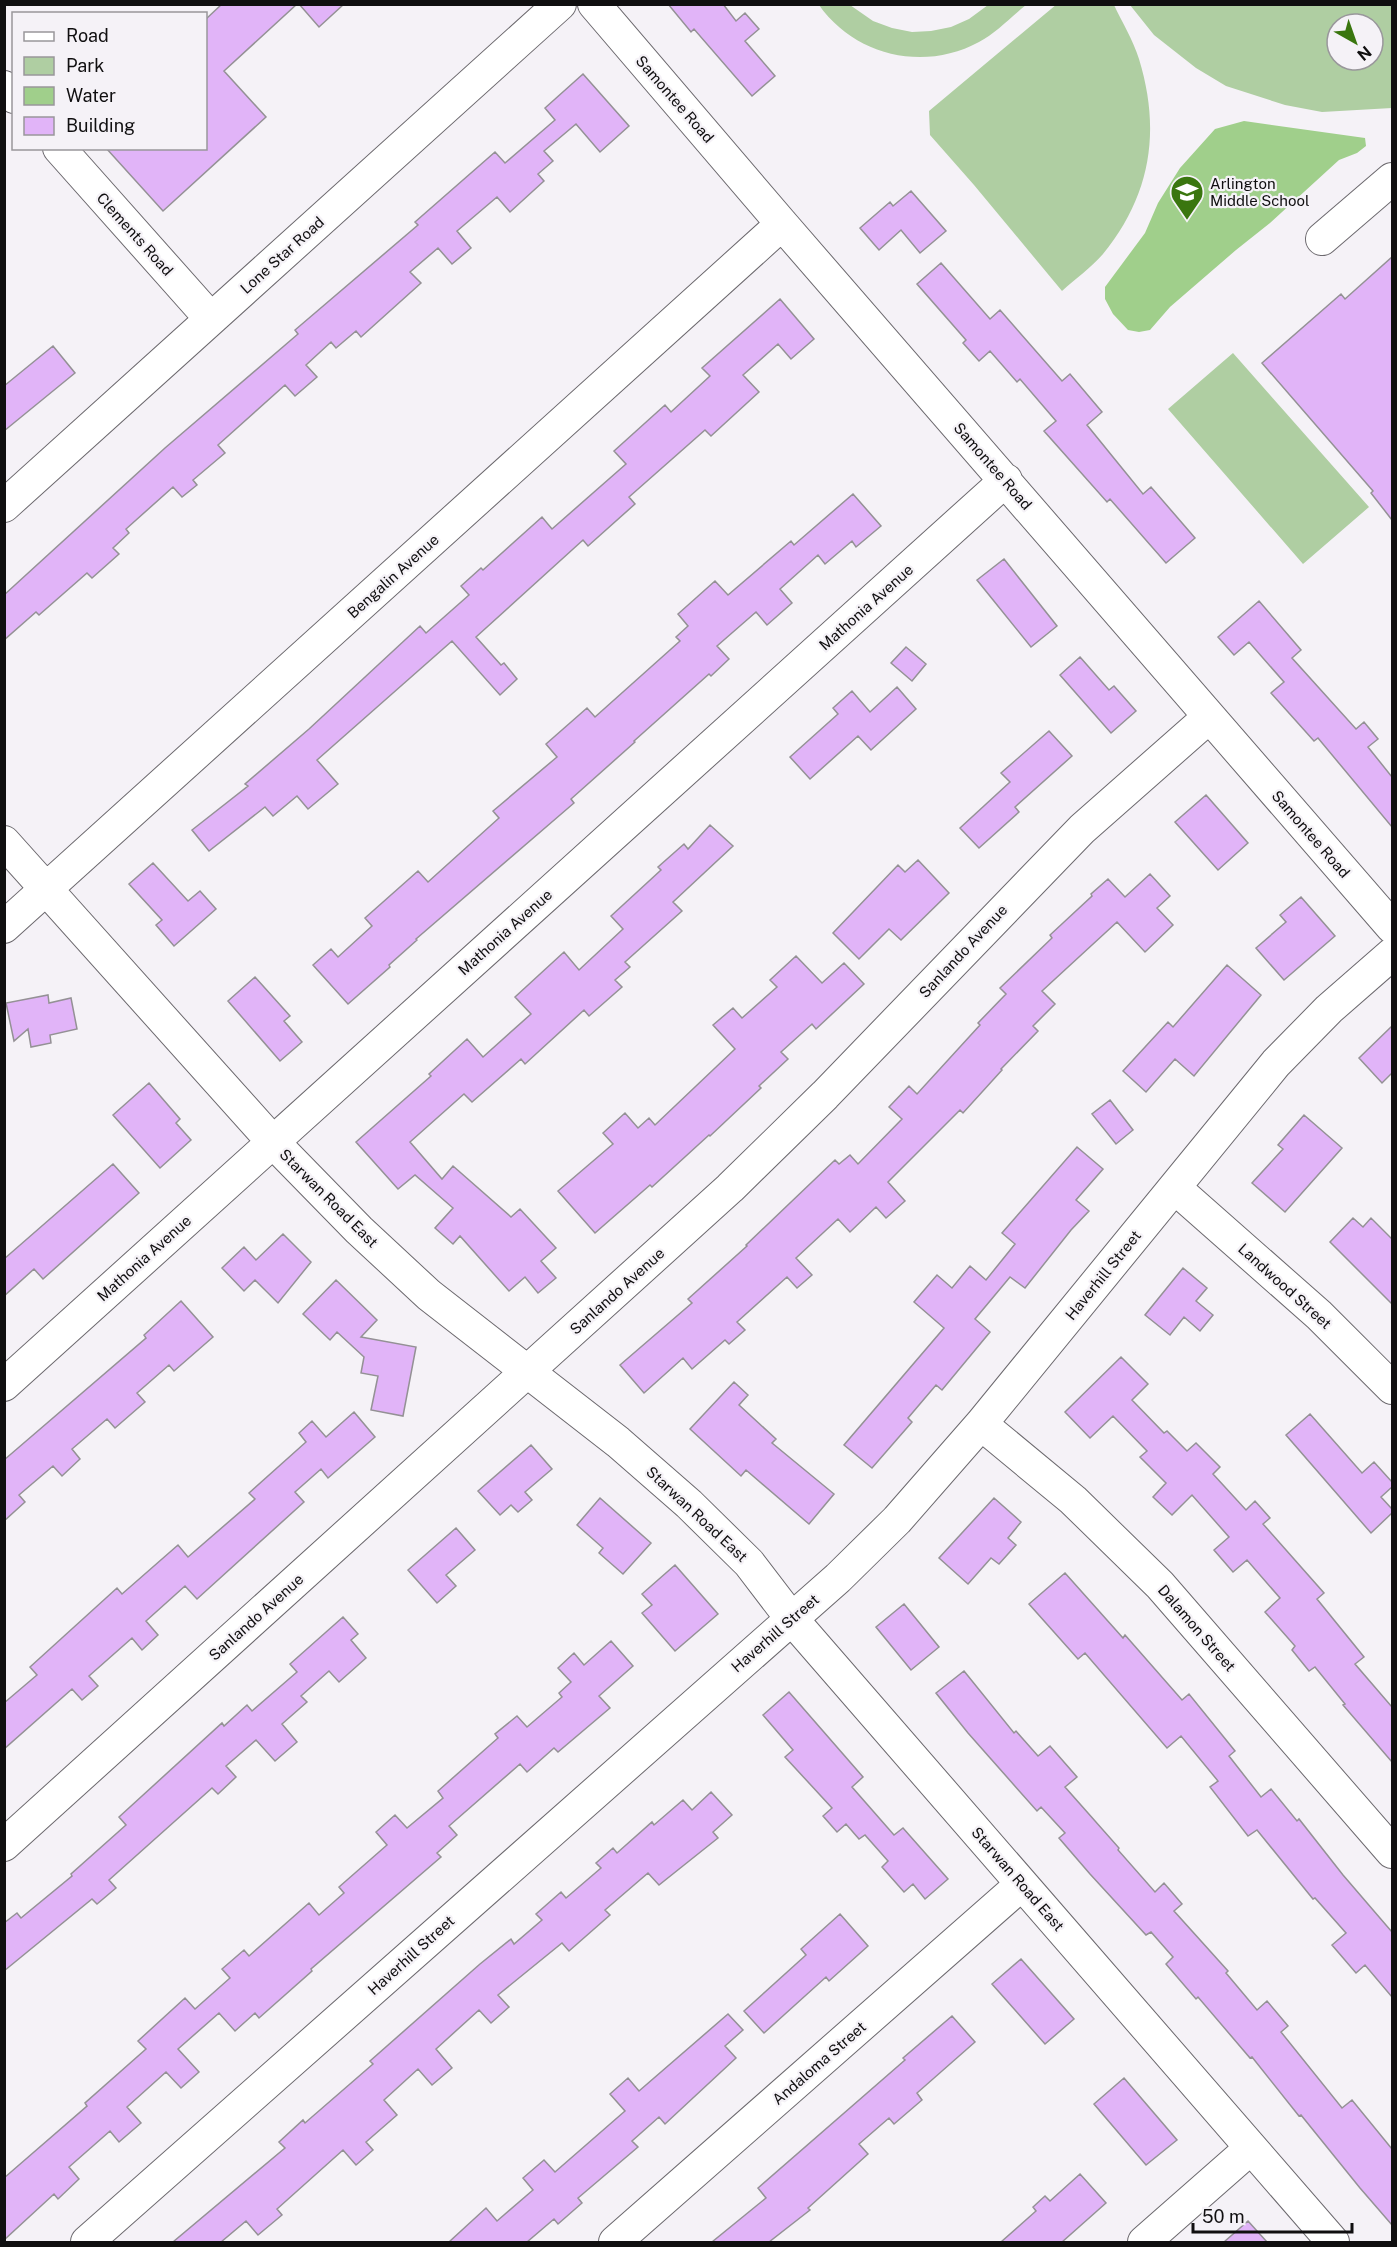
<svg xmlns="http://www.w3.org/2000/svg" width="1397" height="2247" viewBox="0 0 1397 2247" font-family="'Public Sans',sans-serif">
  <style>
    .green { fill: #afcea2; fill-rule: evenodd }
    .water { fill: #a0cf8b }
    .building { fill: #e1b4f8; stroke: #949195; stroke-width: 1.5 }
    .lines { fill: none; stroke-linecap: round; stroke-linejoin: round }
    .minor-casing { stroke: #6c696e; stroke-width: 34 }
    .minor { stroke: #fff; stroke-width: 32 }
    .labels { text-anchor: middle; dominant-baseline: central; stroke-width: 4.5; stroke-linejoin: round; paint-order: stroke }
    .street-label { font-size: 15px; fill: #100f10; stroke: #f5f2f7 }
    .poi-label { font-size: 15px; fill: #100f10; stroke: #f5f2f7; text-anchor: start }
  </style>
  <rect width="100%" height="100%" fill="#f5f2f7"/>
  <!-- green -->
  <path class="green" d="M1057,4L1114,5C1122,22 1133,40 1139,59C1161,131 1151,195 1103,254C1092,267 1075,279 1062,291L974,185L930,135L929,111Z
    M819,5H850L873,21L892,28L912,32L931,31L951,27L969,19L988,5H1026C1011,17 996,33 979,42C924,72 855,56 819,5Z
    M1130,5H1392V108L1322,112L1285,105L1226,86L1196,68L1154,35ZM1337,24H1373V60H1337Z
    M1233,353L1369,507L1303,564L1168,409Z"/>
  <!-- water -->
  <path class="water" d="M1244,121L1365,138L1366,146L1357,153L1339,160L1270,223L1236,250L1170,307L1150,330L1139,332L1128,330L1113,314L1105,299V287L1145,233L1158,203L1180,168L1215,129Z"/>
  <!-- building -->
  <path class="building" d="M222,4H297L224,71L266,117L163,211L106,148H206V19Z
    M299,4H344L319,27Z
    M668,4H723L736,21L745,13L759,29L745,41L775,76L752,96L694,29L691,32Z
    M583,74L629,126L600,152L576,124L544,151L553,161L538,174L544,181L510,212L497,197L457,231L471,248L452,264L438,248L410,272L421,283L361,337L356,331L336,348L331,342L306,365L317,377L295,396L285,385L218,445L225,453L193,480L197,485L182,497L173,487L126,529L129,533L113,548L119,554L92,578L87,573L39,615L36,612L4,640V595L165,448L298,334L295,330L418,225L415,222L495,152L505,163L555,120L545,108Z
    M911,191L946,231L920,253L901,230L879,250L860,228L890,202L893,206Z
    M1392,257V520L1371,493L1373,491L1262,363L1341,294L1345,299Z
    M941,263L990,319L1000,310L1062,381L1070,374L1102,412L1087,425L1143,494L1151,487L1195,538L1166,563L1110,499L1107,502L1044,431L1056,421L1020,379L1017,382L990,351L979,361L963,343L966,340L917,284Z
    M780,299L814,339L791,359L778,344L743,375L759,392L711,436L705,430L629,497L635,504L588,546L583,540L476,637L501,665L504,663L517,679L500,695L452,641L317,760L338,784L308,809L297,796L273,816L265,807L209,851L192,830L248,786L245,784L309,729L420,626L426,633L469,595L461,586L481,568L483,570L542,517L552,529L626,464L614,451L665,405L671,412L710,376L702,368Z
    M53,346L75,373L4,431V386Z
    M853,494L881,526L856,547L852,541L825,564L818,555L780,589L792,603L767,625L756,612L717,646L729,659L711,676L709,674L634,741L635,742L571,799L574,803L416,939L417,940L389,965L390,967L348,1004L313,965L331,949L338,957L372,926L365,918L418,871L428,882L499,818L493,811L557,757L546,744L587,708L595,717L680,641L676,637L688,626L678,614L715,581L728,595L791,541L794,545Z
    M1004,559L1057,626L1031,647L977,580Z
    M1259,601L1301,650L1292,658L1356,729L1364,722L1378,739L1368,747L1392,777V827L1318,738L1314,741L1271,693L1284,682L1249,642L1234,655L1218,637Z
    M906,647L926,664L912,681L891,663Z
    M1080,657L1109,690L1114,686L1136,711L1111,733L1060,675Z
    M897,687L916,709L871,750L858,736L810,779L790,757L838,714L833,708L852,691L870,712Z
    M1049,731L1072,756L1015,807L1019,812L979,848L960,828L1010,782L1001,773Z
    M1206,795L1248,843L1218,870L1175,822Z
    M710,825L733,846L673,902L682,911L625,962L630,967L615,980L622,987L589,1016L584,1010L525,1064L521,1059L472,1102L464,1094L410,1142L442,1179L453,1166L511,1217L520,1209L556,1248L541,1261L556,1278L538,1293L525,1277L509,1291L460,1236L453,1244L435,1228L453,1208L415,1175L398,1189L356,1142L431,1076L429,1074L467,1039L483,1057L531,1014L515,997L564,952L579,970L623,929L611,916L661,870L658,867L684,844L688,849Z
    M918,860L949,893L901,940L889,929L859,959L833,933L898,865L905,872Z
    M153,863L188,901L200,891L216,909L174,946L156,925L162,920L129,884Z
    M1150,874L1170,896L1157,908L1173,925L1145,952L1117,922L1042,991L1055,1004L1033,1026L1038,1031L1001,1069L1002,1070L963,1113L960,1110L888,1182L905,1201L886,1218L876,1207L850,1232L838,1219L796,1258L812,1275L797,1288L787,1277L737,1322L745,1330L729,1344L725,1340L692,1369L683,1358L644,1393L620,1365L692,1303L688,1299L747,1246L746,1245L835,1160L839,1164L850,1155L858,1164L902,1119L889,1107L909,1086L917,1094L980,1025L978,1023L1006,994L1000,988L1052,938L1050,935L1092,896L1091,894L1108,879L1125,897Z
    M1301,897L1335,936L1284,980L1256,948L1286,922L1280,915Z
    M796,956L822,983L844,963L864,984L816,1029L812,1024L781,1052L788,1059L759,1086L761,1088L710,1136L709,1135L652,1187L650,1185L595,1233L558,1191L613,1144L603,1133L625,1113L638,1128L649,1118L655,1125L735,1049L713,1025L733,1008L742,1018L777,987L770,980Z
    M1227,965L1261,995L1194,1076L1175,1059L1146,1092L1123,1071L1168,1022L1173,1027Z
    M255,977L290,1016L284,1021L302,1042L280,1061L228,1001Z
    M48,995L49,1003L71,998L77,1029L50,1035L51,1043L31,1047L28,1029L14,1041L6,1003Z
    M1392,1026V1073L1382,1083L1359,1058Z
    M149,1083L180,1119L176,1123L191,1140L160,1168L113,1115Z
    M1110,1100L1133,1130L1116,1144L1092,1114Z
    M1304,1115L1342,1148L1285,1212L1252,1183L1283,1149L1278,1145Z
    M1077,1147L1103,1169L1076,1200L1089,1211L1071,1230L1025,1288L1010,1277L975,1319L990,1332L942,1390L936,1385L908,1418L912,1422L872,1468L844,1445L944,1328L914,1302L937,1275L952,1288L970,1266L986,1280L1015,1244L1002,1233Z
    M113,1164L139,1193L43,1279L34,1269L4,1296V1259Z
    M1353,1218L1363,1227L1371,1218L1392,1239V1304L1330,1242Z
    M283,1234L311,1262L278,1303L255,1280L244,1291L222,1268L244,1247L256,1260Z
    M1183,1268L1207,1288L1196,1301L1213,1315L1200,1331L1184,1317L1170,1335L1145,1315Z
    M336,1280L377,1320L361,1337L416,1347L403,1416L371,1410L378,1376L361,1373L364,1357L337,1332L330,1340L303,1314Z
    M181,1301L213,1337L174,1371L169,1365L137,1393L145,1402L115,1428L107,1419L72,1449L80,1459L62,1476L53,1466L19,1495L25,1502L4,1521V1460L146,1338L144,1335Z
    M1121,1357L1148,1384L1132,1400L1164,1433L1167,1431L1187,1451L1196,1443L1220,1467L1213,1474L1246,1510L1255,1501L1270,1518L1263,1524L1324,1593L1317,1599L1364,1657L1355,1664L1392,1707V1762L1343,1705L1345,1704L1315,1667L1309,1671L1292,1650L1295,1646L1265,1612L1280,1598L1247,1560L1233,1572L1214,1550L1229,1537L1192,1495L1172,1515L1153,1497L1166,1483L1140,1457L1147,1451L1113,1416L1090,1438L1065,1412Z
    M734,1382L748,1395L739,1405L776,1439L772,1443L834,1494L809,1524L746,1470L741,1476L690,1429Z
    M354,1412L375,1437L328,1478L321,1469L295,1492L304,1502L197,1599L185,1586L146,1621L158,1635L142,1650L132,1638L89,1676L98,1686L82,1700L72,1689L4,1749V1703L37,1675L30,1667L117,1588L122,1594L178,1545L188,1557L255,1499L249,1493L306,1442L299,1433L312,1421L326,1437Z
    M1310,1414L1362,1473L1374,1462L1392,1482V1487L1381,1497L1392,1509V1513L1371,1533L1286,1435Z
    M531,1445L552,1469L525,1492L532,1500L518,1512L511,1505L500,1515L478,1491Z
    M600,1498L651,1543L623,1574L599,1553L603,1548L577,1525Z
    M994,1498L1021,1522L1008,1538L1016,1545L999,1564L991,1558L968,1584L939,1558Z
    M456,1528L475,1550L446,1575L456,1586L437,1603L408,1570Z
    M675,1565L718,1614L675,1651L642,1613L652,1605L642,1594Z
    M1065,1573L1123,1638L1125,1635L1182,1700L1189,1694L1235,1751L1229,1756L1261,1797L1271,1789L1297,1821L1299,1819L1343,1875L1392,1932V1997L1365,1965L1356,1973L1332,1945L1346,1933L1315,1898L1313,1899L1257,1830L1248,1836L1210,1787L1218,1781L1181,1736L1167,1748L1085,1653L1078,1659L1029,1604Z
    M904,1604L939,1647L911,1670L876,1627Z
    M343,1617L358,1634L351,1640L366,1658L339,1682L329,1671L301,1696L307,1702L282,1724L297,1742L275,1761L256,1740L226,1766L236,1777L218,1794L212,1788L109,1880L116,1888L97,1904L92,1899L4,1971V1923L17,1913L21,1918L72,1876L71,1874L126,1825L119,1817L222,1723L224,1726L247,1705L252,1711L297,1672L290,1664Z
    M611,1641L633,1666L599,1696L610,1708L558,1752L554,1748L527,1772L520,1764L449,1826L457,1835L437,1853L441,1857L311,1969L312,1971L259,2018L255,2013L235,2031L219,2013L178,2049L199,2072L181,2088L166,2072L127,2107L141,2123L119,2142L110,2131L69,2167L79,2179L58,2199L54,2194L4,2240V2178L87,2106L85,2103L146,2049L138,2041L185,1998L195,2009L230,1978L222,1969L244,1950L249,1956L309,1903L319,1915L344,1893L339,1887L387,1845L376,1832L395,1815L407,1828L443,1798L438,1791L498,1738L495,1734L517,1716L527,1727L562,1697L559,1693L571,1682L558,1668L574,1653L584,1665Z
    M964,1671L1014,1733L1016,1731L1038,1756L1050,1746L1077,1777L1065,1787L1119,1848L1118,1850L1155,1892L1164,1883L1182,1904L1174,1911L1228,1971L1226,1973L1257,2010L1267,2001L1288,2026L1281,2032L1342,2108L1352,2100L1392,2149V2225L1360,2188L1301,2115L1299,2116L1252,2057L1250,2058L1198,1997L1196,1999L1166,1964L1173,1957L1151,1932L1146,1935L1090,1874L1059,1838L1065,1833L1041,1807L1037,1811L968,1733L936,1693Z
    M789,1692L863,1777L852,1787L894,1835L903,1828L948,1879L925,1899L913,1884L904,1892L882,1867L888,1861L865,1835L859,1839L846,1824L837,1832L823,1816L832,1808L785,1757L793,1750L763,1715Z
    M711,1792L732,1815L713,1832L718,1838L659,1885L648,1873L605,1910L610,1915L569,1951L562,1943L498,1995L509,2007L491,2023L479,2010L436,2049L452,2068L432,2085L418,2069L384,2100L397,2115L366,2142L373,2150L356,2165L343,2150L277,2209L282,2215L258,2235L246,2221L221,2242H173L285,2148L279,2142L303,2120L305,2123L373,2064L370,2061L480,1964L511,1939L514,1944L542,1920L536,1914L561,1892L566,1898L601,1868L596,1863L613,1848L617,1853L652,1822L654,1825L683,1800L692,1810Z
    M840,1914L868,1946L829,1981L826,1977L764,2033L744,2011L806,1955L801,1949Z
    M1021,1959L1074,2019L1045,2044L992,1984Z
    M728,2014L743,2030L725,2046L736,2058L665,2124L659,2117L632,2141L638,2147L578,2198L582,2203L558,2224L554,2219L527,2242H449L486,2208L497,2221L533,2190L523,2178L544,2160L555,2172L625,2111L610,2094L628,2078L639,2091Z
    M952,2016L975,2042L917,2093L922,2100L894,2124L889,2118L859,2144L868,2154L808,2208L810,2210L769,2242H712L766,2198L758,2188L905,2060L903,2058Z
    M1124,2078L1177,2140L1146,2165L1094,2104Z
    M1080,2174L1106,2203L1062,2242H1001L1036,2211L1033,2207L1045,2196L1050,2201Z
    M1248,2221L1267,2242H1224Z"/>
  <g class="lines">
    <!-- minor casing -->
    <g class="minor-casing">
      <path id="minor" d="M594,4L782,224L1392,927
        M4,87L14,97
        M59,148L211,319
        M1322,239L1392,179
        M4,506L560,4
        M4,842L273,1142L359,1230L429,1295L618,1442L689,1504L749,1563L791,1618L1333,2242
        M4,927L782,224
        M1175,1188L1319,1315L1392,1388
        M4,1385L1006,480
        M981,1424L1073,1500L1160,1585L1392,1852
        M4,1845L730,1188L825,1095L1082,829L1209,717
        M87,2242L838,1578L897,1520L981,1424L1276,1063L1329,1009L1392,954
        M615,2242L1022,1884
        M1144,2242L1251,2148"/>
    </g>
    <!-- minor -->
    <use href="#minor" class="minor"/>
  </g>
  <!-- icons -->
  <defs>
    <g id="school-pin" transform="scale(1.725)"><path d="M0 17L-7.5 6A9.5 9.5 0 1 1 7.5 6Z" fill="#3a760f" stroke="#f5f2f7"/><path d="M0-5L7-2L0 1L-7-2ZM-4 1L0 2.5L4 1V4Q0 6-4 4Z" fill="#fff"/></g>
  </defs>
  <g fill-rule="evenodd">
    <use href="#school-pin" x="1187" y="192"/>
  </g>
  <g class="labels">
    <!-- street labels -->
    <g class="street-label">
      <text transform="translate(675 99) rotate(49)">Samontee Road</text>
      <text transform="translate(135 234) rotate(48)">Clements Road</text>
      <text transform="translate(282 255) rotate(-42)">Lone Star Road</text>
      <text transform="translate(993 466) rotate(49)">Samontee Road</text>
      <text transform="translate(393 576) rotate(-42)">Bengalin Avenue</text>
      <text transform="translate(866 607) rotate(-42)">Mathonia Avenue</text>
      <text transform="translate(1311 834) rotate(49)">Samontee Road</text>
      <text transform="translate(505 932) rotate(-42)">Mathonia Avenue</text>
      <text transform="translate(963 951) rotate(-47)">Sanlando Avenue</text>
      <text transform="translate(329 1198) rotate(45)">Starwan Road East</text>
      <text transform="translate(144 1258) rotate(-42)">Mathonia Avenue</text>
      <text transform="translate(1103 1275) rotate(-51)">Haverhill Street</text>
      <text transform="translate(1285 1286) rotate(42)">Landwood Street</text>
      <text transform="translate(617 1291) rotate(-42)">Sanlando Avenue</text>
      <text transform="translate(697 1514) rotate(43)">Starwan Road East</text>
      <text transform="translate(256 1617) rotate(-42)">Sanlando Avenue</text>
      <text transform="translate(1197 1628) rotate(49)">Dalamon Street</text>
      <text transform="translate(775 1633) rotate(-41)">Haverhill Street</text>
      <text transform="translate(1018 1879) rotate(49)">Starwan Road East</text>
      <text transform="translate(411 1955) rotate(-42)">Haverhill Street</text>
      <text transform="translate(819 2063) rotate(-41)">Andaloma Street</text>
    </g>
    <!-- poi labels -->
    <g class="poi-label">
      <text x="1210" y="183">Arlington<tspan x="1210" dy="17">Middle School</tspan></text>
    </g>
  </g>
  <!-- border -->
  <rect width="1397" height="2247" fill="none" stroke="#100f10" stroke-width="12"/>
  <!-- legend -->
  <rect x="12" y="12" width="195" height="138" fill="#f5f2f7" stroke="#99979b" stroke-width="1.5"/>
  <rect x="24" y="32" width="30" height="9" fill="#ffffff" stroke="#99979b" stroke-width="1.5"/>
  <text x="66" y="42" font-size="18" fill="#100f10">Road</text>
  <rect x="24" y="57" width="30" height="18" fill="#afcea2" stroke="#99979b" stroke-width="1.5"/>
  <text x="66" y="72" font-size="18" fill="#100f10">Park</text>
  <rect x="24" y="87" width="30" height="18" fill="#a0cf8b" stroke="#99979b" stroke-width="1.5"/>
  <text x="66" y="102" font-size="18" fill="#100f10">Water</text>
  <rect x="24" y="117" width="30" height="18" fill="#e1b4f8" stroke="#99979b" stroke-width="1.5"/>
  <text x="66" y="132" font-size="18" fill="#100f10">Building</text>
  <!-- north arrow -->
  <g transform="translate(1355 42) rotate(140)"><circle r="28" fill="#f5f2f7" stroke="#99979b" stroke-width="1.5"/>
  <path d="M0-4.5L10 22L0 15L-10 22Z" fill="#3a760f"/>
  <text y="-9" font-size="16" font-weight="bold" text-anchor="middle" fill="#100f10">N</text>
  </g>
  <!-- scale -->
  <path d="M1193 2223v9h159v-9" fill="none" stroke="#100f10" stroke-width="3"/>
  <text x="1202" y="2223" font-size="18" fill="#100f10" stroke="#f5f2f7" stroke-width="4.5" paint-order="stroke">50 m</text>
</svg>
